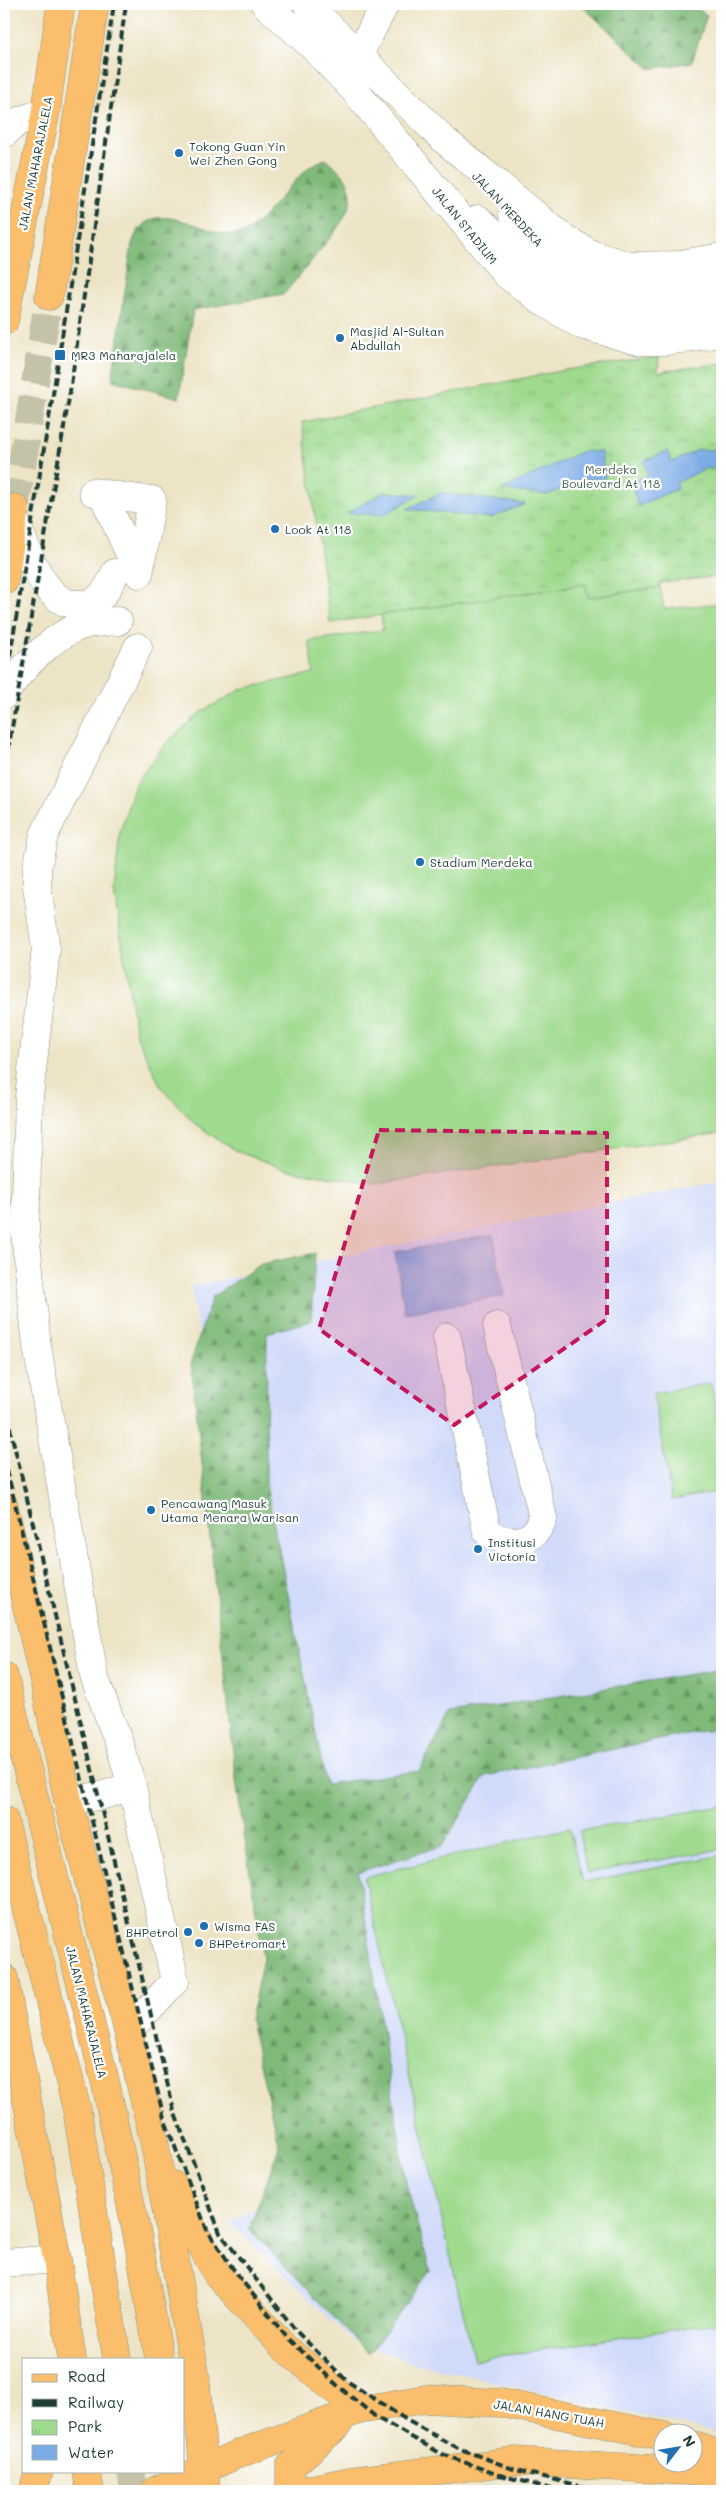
<svg xmlns="http://www.w3.org/2000/svg" width="726" height="2495" viewBox="0 0 726 2495" font-family="Mali,sans-serif">
  <style>
    .built { fill: #d0daf9 }
    .forest { fill: url(#forest-firs); stroke: #4f7c56 }
    .park { fill: url(#park-tufts); stroke: #5f8c61 }
    .garden { fill: #9fda8e; stroke: #5f8c61 }
    .water { fill: #7bace6; stroke: #4d748d }
    .lines { fill: none; stroke-linecap: round; stroke-linejoin: round }
    .highway-tunnel { stroke: #c4c3a9; stroke-width: 28; stroke-dasharray: 28 14; stroke-linecap: butt }
    .minor-casing { stroke: #86907d; stroke-width: 29 }
    .major-casing { stroke: #86907d; stroke-width: 29 }
    .highway-casing { stroke: #86907d; stroke-width: 29 }
    .minor { stroke: #fff; stroke-width: 28 }
    .major { stroke: #fabe6d; stroke-width: 28 }
    .highway { stroke: #fabe6d; stroke-width: 28 }
    .rail { stroke: #1f3d34; stroke-width: 4; stroke-dasharray: 8 4; stroke-linecap: butt }
    .marked { fill: #c2185b; fill-opacity: 0.2; stroke: #c2185b; stroke-width: 4; stroke-dasharray: 10 6; stroke-linejoin: round }
    .poi-dot { fill: #1f6fb2; stroke: #fff; stroke-width: 2 }
    .labels { text-anchor: middle; dominant-baseline: central; stroke-width: 4.5; stroke-linejoin: round; paint-order: stroke }
    .poi-label { font-size: 12px; fill: #1f3d34; stroke: #fff; text-anchor: start }
    .street-label { font-size: 12px; fill: #1f3d34; stroke: #fff }
    .park-label { font-size: 12px; fill: #3f644a; stroke: #fff }
  </style>
  <defs>
    <pattern id="forest-firs" width="22" height="20" patternUnits="userSpaceOnUse" patternTransform="scale(1.25)"><rect width="22" height="20" fill="#7fba79"/><path d="M5 1l3.5 6h-7zM16 11l3.5 6h-7z" fill="#679864"/></pattern>
    <pattern id="park-tufts" width="24" height="20" patternUnits="userSpaceOnUse" patternTransform="scale(1.25)"><rect width="24" height="20" fill="#9fda8e"/><path d="M3 7l-1-3M5 7V3M7 7l1-3M15 17l-1-3M17 17v-4M19 17l1-3" fill="none" stroke="#88bc7b"/></pattern>
  </defs>
  <rect width="100%" height="100%" fill="#fff"/>
  <filter id="ink" filterUnits="userSpaceOnUse"><feTurbulence type="fractalNoise" baseFrequency=".02" numOctaves="2"/><feDisplacementMap in="SourceGraphic" scale="10" xChannelSelector="R" yChannelSelector="G"/><feConvolveMatrix kernelMatrix="1 2 1 2 8 2 1 2 1" color-interpolation-filters="sRGB"/></filter>
  <filter id="wash" filterUnits="userSpaceOnUse"><feTurbulence type="fractalNoise" baseFrequency=".0096" numOctaves="4" result="noise"/><feDisplacementMap in="SourceGraphic" scale="20" xChannelSelector="R" yChannelSelector="G"/><feGaussianBlur stdDeviation="1.12" result="paint"/><feColorMatrix in="noise" values="0 0 0 0 0 0 0 0 0 0 0 0 0 0 0 0 0 1.4 0 .05"/><feComposite in="paint" operator="in"/></filter>
  <g filter="url(#wash)">
    <rect width="100%" height="100%" fill="#ede4c6"/>
    <!-- built -->
    <path class="built" d="M722,1181V2434L418,2364L352,2340L230,2223L316,2175L276,1810L191,1286Z
      M4,2165L10,2199L4,2288Z"/>
    <!-- forest -->
    <path class="forest" d="M580,4H689L707,15L692,62L650,69Z
      M325,159C370,190 348,216 321,249C309,264 297,279 284,294L193,310L179,398L112,380L132,244C150,187 209,241 239,234C262,228 291,179 312,165C316,163 321,161 325,159Z
      M315,1253L311,1321L267,1333L266,1485L326,1784L419,1771L450,1714L722,1669V1729L696,1732L485,1776L442,1846L358,1872L406,2183L430,2271L369,2354L249,2229L279,2147L250,2020L263,1959L237,1788L191,1362L212,1297L261,1264Z"/>
    <!-- park -->
    <path class="park" d="M659,357L658,372L722,363V576L660,583V587L588,598L585,584L330,623L302,422L565,370Z"/>
    <!-- garden -->
    <path class="garden" d="M586,584L588,598L660,587L664,609L722,603V1133L376,1184L285,1169L236,1151L195,1124L161,1087L136,1035L114,892L120,832L135,784L166,743L201,712L242,689L314,673L309,641L383,630L381,615Z
      M711,1383L722,1446V1491L672,1500L653,1393Z
      M722,1806V1849L587,1873L579,1831Z
      M569,1828L583,1882L722,1855V2322L474,2360L364,1877Z"/>
    <!-- water -->
    <path class="water" d="M698,450H722V470L707,468L676,483L677,489L638,506L631,482L648,475L644,461L667,451L672,462Z
      M583,451L601,452L605,479H583L548,495L501,490Z
      M385,492L419,495L383,515L347,513Z
      M441,493L525,504L491,518L407,509Z
      M493,1235L504,1296L405,1313L395,1252Z"/>
  </g>
  <g filter="url(#ink)">
    <g class="lines">
      <!-- highway-tunnel -->
      <path class="highway-tunnel" d="M15,508L49,296
        M131,2471L134,2491"/>
      <!-- minor casing -->
      <g class="minor-casing">
        <path id="minor" d="M265,4L312,46L356,92L506,274L542,301L581,325L639,341H667L722,333
          M307,4L444,140L564,238L593,255L629,266L675,265L722,257
          M359,54L385,4
          M4,134L17,122L46,111
          M513,214C523,225 533,238 544,248C599,299 654,292 722,282
          M478,219L535,271L572,297L608,312L665,316L722,308
          M4,235L17,256
          M93,492C113,495 132,499 152,500L139,574L102,493
          M14,518C24,542 39,591 65,602C69,604 76,604 80,604C99,607 109,587 115,573
          M4,695C20,668 56,632 87,624C97,622 108,622 118,621
          M447,1337L487,1532C508,1545 534,1546 543,1518L497,1326
          M68,1801L104,1795L132,1786
          M128,2031L175,1981L132,1786L120,1746L94,1676L37,1346L25,1232L29,1097L46,949L37,886V868L44,835L138,647
          M4,2263L57,2259"/>
      </g>
      <!-- major casing -->
      <g class="major-casing">
        <path id="major" d="M694,2446L722,2455
          M155,2491L238,2454L359,2410L425,2399L501,2403L664,2436
          M290,2491V2467L338,2425
          M301,2491L350,2481L515,2461L722,2473"/>
      </g>
      <!-- highway casing -->
      <g class="highway-casing">
        <path id="highway" d="M49,296L95,4
          M4,321L46,111L61,4
          M4,581L15,508
          M4,1506L47,1694L68,1801L128,2031L154,2140L195,2373L206,2491
          M4,1676L106,2085L138,2239L158,2352
          M4,1820L77,2110L117,2359
          M4,1978L57,2259L72,2359
          M173,2185L182,2209L217,2274L285,2348L359,2410
          M87,2471L90,2491
          M33,2491L39,2471"/>
      </g>
      <!-- minor -->
      <use href="#minor" class="minor"/>
      <!-- major -->
      <use href="#major" class="major"/>
      <!-- highway -->
      <use href="#highway" class="highway"/>
      <!-- rail -->
      <path class="rail" d="M4,692L54,388L114,4
        M4,774L70,392L126,4
        M4,1403L174,2111L220,2233L297,2332L347,2381L408,2421L458,2448L516,2470L592,2489L627,2491
        M4,1458L164,2118L207,2230L236,2273L284,2334L338,2386L377,2418L442,2454L496,2474L559,2491"/>
    </g>
  </g>
  <!-- marked area -->
  <path class="marked" d="M379,1130L607,1133V1319L454,1425L319,1329Z"/>
  <!-- markers -->
  <g class="poi-dot">
    <circle cx="179" cy="153" r="5"/>
    <circle cx="340" cy="338" r="5"/>
    <rect x="54" y="349" width="12" height="12" rx="2.5"/>
    <circle cx="275" cy="529" r="5"/>
    <circle cx="420" cy="862" r="5"/>
    <circle cx="151" cy="1510" r="5"/>
    <circle cx="478" cy="1549" r="5"/>
    <circle cx="204" cy="1926" r="5"/>
    <circle cx="188" cy="1932" r="5"/>
    <circle cx="199" cy="1943" r="5"/>
  </g>
  <g class="labels">
    <!-- poi labels -->
    <g class="poi-label">
      <text x="189" y="146">Tokong Guan Yin<tspan x="189" dy="14">Wei Zhen Gong</tspan></text>
      <text x="350" y="331">Masjid Al-Sultan<tspan x="350" dy="14">Abdullah</tspan></text>
      <text x="71" y="355">MR3 Maharajalela</text>
      <text x="285" y="529">Look At 118</text>
      <text x="430" y="862">Stadium Merdeka</text>
      <text x="161" y="1503">Pencawang Masuk<tspan x="161" dy="14">Utama Menara Warisan</tspan></text>
      <text x="488" y="1542">Institusi<tspan x="488" dy="14">Victoria</tspan></text>
      <text x="214" y="1926">Wisma FAS</text>
      <text x="178" y="1932" text-anchor="end">BHPetrol</text>
      <text x="209" y="1943">BHPetromart</text>
    </g>
    <!-- street labels -->
    <g class="street-label">
      <text transform="translate(35 163) rotate(-79)">JALAN MAHARAJALELA</text>
      <text transform="translate(508 209) rotate(47)">JALAN MERDEKA</text>
      <text transform="translate(465 225) rotate(51)">JALAN STADIUM</text>
      <text transform="translate(87 2012) rotate(76)">JALAN MAHARAJALELA</text>
      <text transform="translate(549 2413) rotate(10)">JALAN HANG TUAH</text>
    </g>
    <!-- park labels -->
    <g class="park-label">
      <text x="611" y="469">Merdeka<tspan x="611" dy="14">Boulevard At 118</tspan></text>
    </g>
  </g>
  <!-- margin -->
  <rect width="726" height="2495" fill="none" stroke="#fff" stroke-width="20"/>
  <!-- legend -->
  <rect x="22" y="2358" width="162" height="115" fill="#ffffff" stroke="#a5b1ae"/>
  <rect x="32" y="2374" width="25" height="8" fill="#fabe6d" stroke="#a5b1ae"/>
  <text x="68" y="2382" font-size="15" fill="#1f3d34">Road</text>
  <rect x="32" y="2399" width="25" height="8" fill="#1f3d34" stroke="#a5b1ae"/>
  <text x="68" y="2408" font-size="15" fill="#1f3d34">Railway</text>
  <rect x="32" y="2420" width="25" height="15" fill="url(#park-tufts)" stroke="#a5b1ae"/>
  <text x="68" y="2432" font-size="15" fill="#1f3d34">Park</text>
  <rect x="32" y="2445" width="25" height="15" fill="#7bace6" stroke="#a5b1ae"/>
  <text x="68" y="2458" font-size="15" fill="#1f3d34">Water</text>
  <!-- north arrow -->
  <g transform="translate(678 2448) rotate(59)"><circle r="24" fill="#ffffff" stroke="#a5b1ae"/>
  <path d="M0-4L9 19L0 12L-9 19Z" fill="#1f6fb2"/>
  <text y="-8" font-size="14" font-weight="bold" text-anchor="middle" fill="#1f3d34">N</text>
  </g>
</svg>
